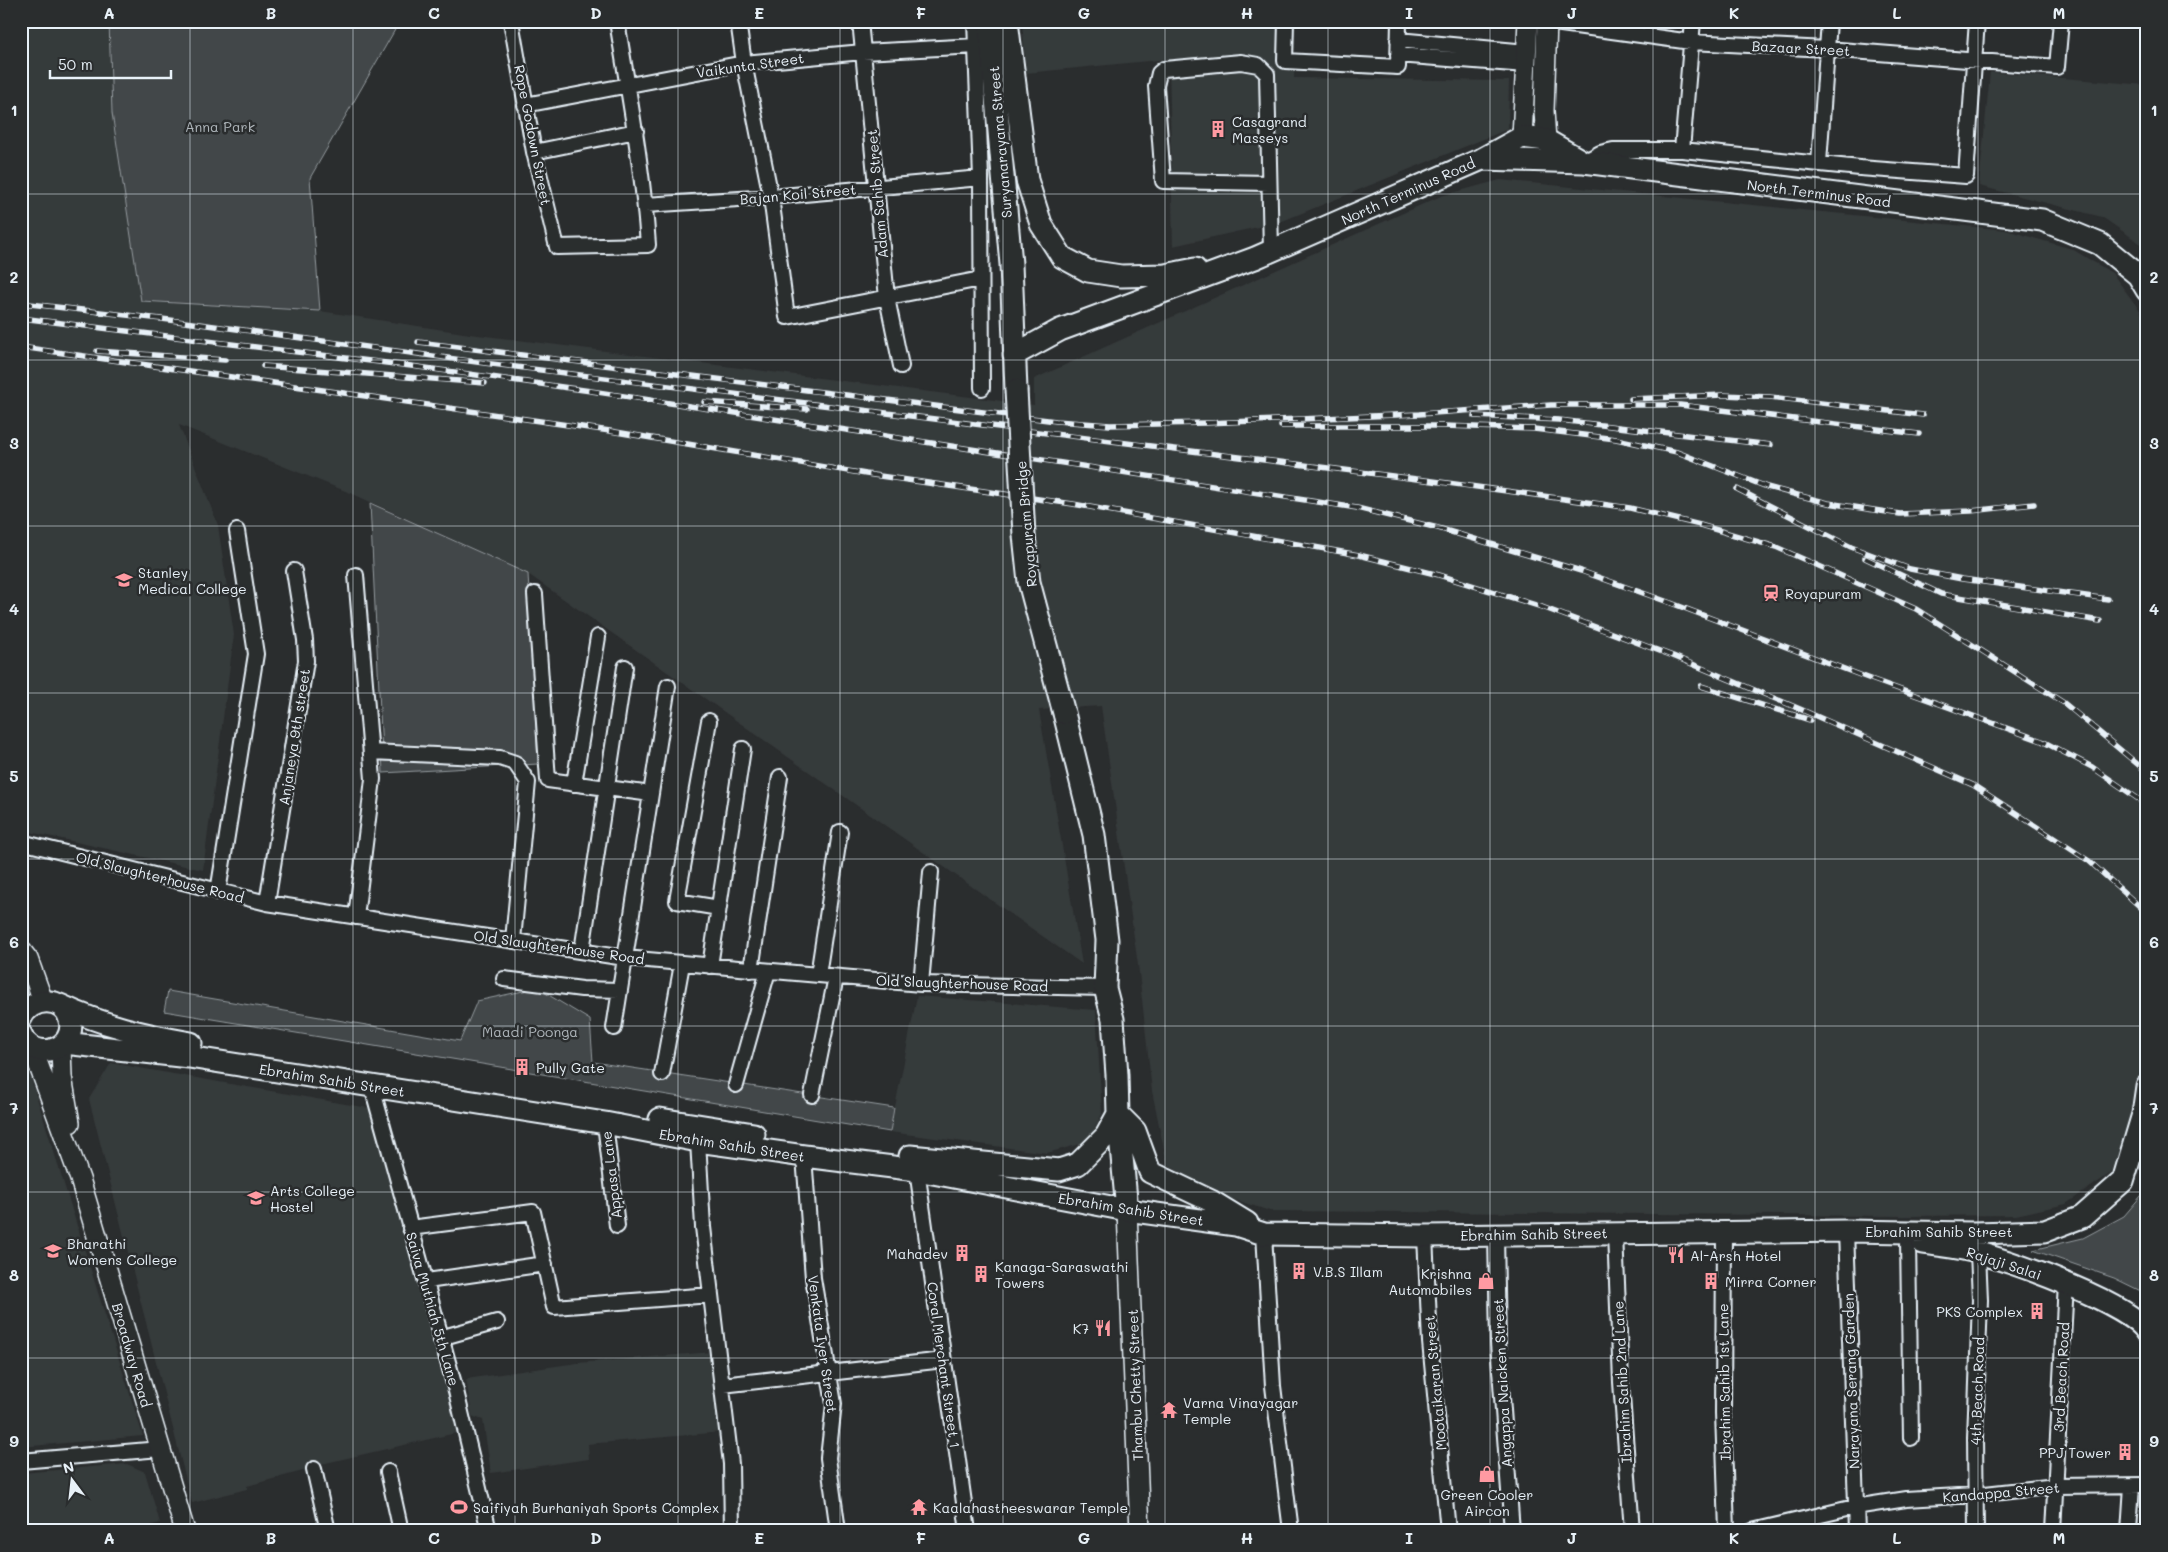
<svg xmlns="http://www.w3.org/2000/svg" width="2168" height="1552" viewBox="0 0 2168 1552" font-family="Mali,sans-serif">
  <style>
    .built { fill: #363a3b }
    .green { fill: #424648; stroke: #959ca0 }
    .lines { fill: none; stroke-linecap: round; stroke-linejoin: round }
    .street-casing { stroke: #e8f1f8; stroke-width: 18 }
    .secondary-casing { stroke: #e8f1f8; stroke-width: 22 }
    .primary-casing { stroke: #e8f1f8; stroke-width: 25 }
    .street { stroke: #2a2d2e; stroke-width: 14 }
    .secondary { stroke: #2a2d2e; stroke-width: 19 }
    .primary { stroke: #2a2d2e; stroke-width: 21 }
    .rail-casing { stroke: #e8f1f8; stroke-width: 5.5 }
    .rail { stroke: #2a2d2e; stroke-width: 4; stroke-dasharray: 11; stroke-linecap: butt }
    .primary-bridge-casing { stroke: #e8f1f8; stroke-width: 25; stroke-linecap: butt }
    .primary-bridge { stroke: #2a2d2e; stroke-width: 21 }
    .grid { fill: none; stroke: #e8f1f8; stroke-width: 1; stroke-opacity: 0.55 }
    .labels { text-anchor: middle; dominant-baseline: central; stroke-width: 5; stroke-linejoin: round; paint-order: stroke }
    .street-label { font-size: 14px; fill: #e8f1f8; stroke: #2a2d2e }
    .poi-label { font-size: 14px; fill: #e8f1f8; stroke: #2a2d2e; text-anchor: start }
    .park-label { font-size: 14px; fill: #aeb5ba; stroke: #2a2d2e }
    .neatline { fill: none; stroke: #e8f1f8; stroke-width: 2 }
    .grid-label { font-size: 16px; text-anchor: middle; font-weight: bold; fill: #e8f1f8 }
  </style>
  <rect width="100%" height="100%" fill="#2a2d2e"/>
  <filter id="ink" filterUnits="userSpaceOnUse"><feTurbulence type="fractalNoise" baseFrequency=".02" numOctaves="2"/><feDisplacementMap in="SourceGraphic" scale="10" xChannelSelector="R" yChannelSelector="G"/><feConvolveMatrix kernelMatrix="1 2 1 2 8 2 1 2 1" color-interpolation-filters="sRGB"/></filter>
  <g filter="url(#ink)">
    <!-- built -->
    <path class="built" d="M21,21H109L112,113L142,301L320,311L470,334L1034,405V379L1441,196L1500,180L2006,230L2072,249L2112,273L2147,320V1027L2138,1119L2111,1173L2066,1204L2016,1215L1905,1216L1270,1211L1210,1192L1167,1164L1152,1091L1139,972L1101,706L1039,710L1082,964L528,574L353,494L179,425L218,525L234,635L203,870L21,830Z
      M1022,21H1296L1294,78L1509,81L1508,129L1280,222L1173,246L1169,59L1026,73Z
      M1990,72L2147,85V248L2102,217L1979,186Z
      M917,996L1096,1010L1102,1114L1088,1142L1047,1153L890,1132Z
      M111,1063L374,1109L423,1288L456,1433L317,1465L310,1469L247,1486V1489L192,1503L89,1099Z
      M21,1065L27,1066L143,1436L21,1447Z
      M713,1352L722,1432L588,1444L589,1459L491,1473L483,1420L472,1416L466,1379L577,1363Z
      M127,1464L145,1472L160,1523L152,1525L153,1531H21V1473Z"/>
    <!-- green -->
    <path class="green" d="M109,21H400L310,178L320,311L141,301L112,113Z
      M370,503L528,574L538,764L383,773Z
      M537,988L590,1020L593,1062L894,1108L890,1132L164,1011L168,991L460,1041L477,1001Z
      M2147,1189V1294L2114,1278L2033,1250L2083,1238L2124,1216Z"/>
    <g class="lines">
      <!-- street casing -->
      <g class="street-casing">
        <path id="street" d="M511,21L534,152L557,247L648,245C643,169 629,96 617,21
          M738,21L744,63L771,197L787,317L981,279
          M860,21L887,298L901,366
          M975,21L981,178L982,388
          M1286,21L1285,61L1398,67L1399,21
          M1547,22L1691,42L1827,49L2057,67L2061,21
          M1398,40L1527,52
          M1398,55L1526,65
          M525,105L744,63L863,52L977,46
          M1682,150L1693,21
          M534,152L636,131
          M1584,162L1600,153L1613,150H1682L1860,168L1966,176L1977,21
          M1819,163L1829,21
          M1269,183L1163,181L1156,86L1159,73L1164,69L1241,62L1258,65L1267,74L1271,251
          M645,205L771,197L981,178
          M535,594L548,780L651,794
          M709,721L677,901L719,908
          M371,752L500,758L515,763L528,782L513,940
          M574,784L598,637
          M21,842L267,903L625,958L921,984L1105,988
          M218,892L256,654L237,531
          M267,903L306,661L305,640L294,571
          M356,917L373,779L356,575
          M582,951L625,667
          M710,966L743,749
          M751,970L780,777
          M818,975L840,832
          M504,979L582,989L620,990
          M921,984L931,872
          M614,1028L668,686
          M662,1074L682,964
          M736,1085L768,971
          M372,1087L456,1391L489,1531
          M812,1095L836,977
          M605,1123L617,1226
          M698,1141L703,1227L731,1464L732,1531
          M804,1156L813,1278L834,1404L828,1458L838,1531
          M917,1170L968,1531
          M410,1228L533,1212L554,1307L711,1295
          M1846,1231L1857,1531
          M1615,1233L1621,1382L1632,1531
          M1724,1233L1723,1413L1727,1531
          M1264,1234L1273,1386L1291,1531
          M1496,1235L1498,1343L1512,1531
          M1425,1236L1430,1342L1448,1531
          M1908,1241L1911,1438
          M427,1281L545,1264
          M440,1338L497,1322
          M722,1385L944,1360
          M21,1461L160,1449
          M314,1469L328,1531
          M388,1472L401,1531
          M1752,1531L1855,1507L1906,1499L1976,1495L2056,1486L2147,1485
          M1976,1531L1975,1438L1980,1300L1978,1252
          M2053,1531L2066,1283
          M2129,1531L2132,1486"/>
      </g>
      <!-- secondary casing -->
      <g class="secondary-casing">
        <path id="secondary" d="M1522,137L1528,21
          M1546,140L1544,111L1547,21
          M21,950L28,959L43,1001
          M61,1046L62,1077L70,1123
          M32,1047L80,1179L185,1531
          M1127,1210L1140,1531"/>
      </g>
      <!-- primary casing -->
      <g class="primary-casing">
        <path id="primary" d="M989,21L1011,264L1016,390
          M1007,21L1027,180L1041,224L1062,257L1088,271L1121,276L1165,275L1195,269
          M1482,159L1522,137L1546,140L1582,161
          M1014,355L1060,330L1255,258L1482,159L1584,162L2042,220L2100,244L2138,275L2147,290
          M1064,713L1094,835L1107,940L1105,988L1113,1019L1117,1075L1118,1114L1135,1131L1150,1172L1211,1201L1247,1223
          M60,1005C102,1025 145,1035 191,1043
          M21,1018C30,997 64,995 70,1020C77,1051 32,1063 21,1034
          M64,1043L189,1057L605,1123L698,1141L804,1156L917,1170L1127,1210L1236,1225L1264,1234L1425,1236L1846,1231L1973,1233L2045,1231L2082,1217L2123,1181L2143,1114L2147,1086
          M1118,1114L1127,1210
          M660,1119L754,1134
          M910,1156L1059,1170L1078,1164L1106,1136L1118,1114
          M1923,1243C1941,1246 1962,1247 1979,1253C2015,1263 2130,1303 2147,1332"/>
      </g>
      <!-- street -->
      <use href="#street" class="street"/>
      <!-- secondary -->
      <use href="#secondary" class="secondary"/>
      <!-- primary -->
      <use href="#primary" class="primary"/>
      <!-- rail casing -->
      <g class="rail-casing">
        <path id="rail" d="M21,303L170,320L484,363L1433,481L1630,508L1700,525L1776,547L1916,609L2064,703L2147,772
          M21,318L411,366L591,391L1357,508L1438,528L1581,571L1671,603L1868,678L2042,741L2092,767L2147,805
          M418,342L1056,421L1110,425L1206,423L1419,414L1551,405H1680L1919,434
          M21,347L610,431L866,474L1073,504L1359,555L1439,575L1542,607L1673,656L1800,709L1973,785L2089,861L2147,913
          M97,351L225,360
          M263,366L485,383
          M1631,399L1723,395L1770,397L1923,415
          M704,402L807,409
          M1474,416L1559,420L1771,445
          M1281,426H1444L1534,429L1616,439L1677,452L1767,487L1828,503L1900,514L1971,511L2034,504
          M1737,489L1851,547L1910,569L1962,579L2108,599
          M1865,558L1941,594L2100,621
          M1701,686L1810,720"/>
      </g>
      <!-- rail -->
      <use href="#rail" class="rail"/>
      <!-- primary-bridge casing -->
      <g class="primary-bridge-casing">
        <path id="primary-bridge" d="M1016,390L1024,535L1029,582L1064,713"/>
      </g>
      <!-- primary-bridge -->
      <use href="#primary-bridge" class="primary-bridge"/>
    </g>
  </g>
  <!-- grid -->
  <path class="grid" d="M190,21V1531M353,21V1531M515,21V1531M678,21V1531M840,21V1531M1003,21V1531M1165,21V1531M1328,21V1531M1490,21V1531M1653,21V1531M1815,21V1531M1978,21V1531M21,194H2147M21,360H2147M21,526H2147M21,693H2147M21,859H2147M21,1026H2147M21,1192H2147M21,1358H2147"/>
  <!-- icons -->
  <defs>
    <g id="building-bare" transform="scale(1.35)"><path d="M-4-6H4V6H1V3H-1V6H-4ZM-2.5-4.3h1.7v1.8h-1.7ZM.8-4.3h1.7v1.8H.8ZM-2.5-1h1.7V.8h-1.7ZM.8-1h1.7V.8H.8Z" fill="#ff9aa2" stroke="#2a2d2e" stroke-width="2.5" paint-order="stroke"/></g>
    <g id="university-bare" transform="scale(1.35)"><path d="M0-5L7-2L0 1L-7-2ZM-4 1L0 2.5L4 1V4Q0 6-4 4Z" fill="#ff9aa2" stroke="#2a2d2e" stroke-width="2.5" paint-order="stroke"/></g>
    <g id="station-bare" transform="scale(1.35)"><path d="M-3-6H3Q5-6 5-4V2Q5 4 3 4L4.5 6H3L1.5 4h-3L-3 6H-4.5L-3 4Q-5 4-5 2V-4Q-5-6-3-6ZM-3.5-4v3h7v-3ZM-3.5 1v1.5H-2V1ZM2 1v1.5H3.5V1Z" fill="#ff9aa2" stroke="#2a2d2e" stroke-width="2.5" paint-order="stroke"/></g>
    <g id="restaurant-bare" transform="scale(1.35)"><path d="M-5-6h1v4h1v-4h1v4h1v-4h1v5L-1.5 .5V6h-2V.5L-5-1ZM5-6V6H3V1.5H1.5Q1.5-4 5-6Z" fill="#ff9aa2" stroke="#2a2d2e" stroke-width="2.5" paint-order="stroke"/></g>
    <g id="shop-bare" transform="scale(1.35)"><path d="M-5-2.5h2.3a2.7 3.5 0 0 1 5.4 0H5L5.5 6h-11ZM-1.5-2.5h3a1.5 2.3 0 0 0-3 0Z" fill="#ff9aa2" stroke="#2a2d2e" stroke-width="2.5" paint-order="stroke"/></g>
    <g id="temple-bare" transform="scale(1.35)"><path d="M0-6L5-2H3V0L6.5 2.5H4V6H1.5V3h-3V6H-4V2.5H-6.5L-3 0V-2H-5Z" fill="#ff9aa2" stroke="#2a2d2e" stroke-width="2.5" paint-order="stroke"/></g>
    <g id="stadium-bare" transform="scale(1.35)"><path d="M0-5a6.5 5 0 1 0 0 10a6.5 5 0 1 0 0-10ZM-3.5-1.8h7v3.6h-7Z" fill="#ff9aa2" stroke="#2a2d2e" stroke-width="2.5" paint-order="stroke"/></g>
  </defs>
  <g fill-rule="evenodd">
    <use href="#building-bare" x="1218" y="129"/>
    <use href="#university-bare" x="124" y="580"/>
    <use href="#station-bare" x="1771" y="593"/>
    <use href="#building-bare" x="522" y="1067"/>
    <use href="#university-bare" x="256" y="1198"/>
    <use href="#university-bare" x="53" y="1251"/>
    <use href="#building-bare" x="962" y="1253"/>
    <use href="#restaurant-bare" x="1676" y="1255"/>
    <use href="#building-bare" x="1299" y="1271"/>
    <use href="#building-bare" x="981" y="1274"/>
    <use href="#shop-bare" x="1486" y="1281"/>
    <use href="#building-bare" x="1711" y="1281"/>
    <use href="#building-bare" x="2037" y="1311"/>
    <use href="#restaurant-bare" x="1103" y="1328"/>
    <use href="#temple-bare" x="1169" y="1410"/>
    <use href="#building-bare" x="2125" y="1452"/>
    <use href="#shop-bare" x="1487" y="1474"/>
    <use href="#stadium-bare" x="459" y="1507"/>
    <use href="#temple-bare" x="919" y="1507"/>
  </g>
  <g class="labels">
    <!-- street labels -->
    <g class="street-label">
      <text transform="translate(1801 48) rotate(3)">Bazaar Street</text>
      <text transform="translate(750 65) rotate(-8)">Vaikunta Street</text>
      <text transform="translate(533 135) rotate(79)">Rope Godown Street</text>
      <text transform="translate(1000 142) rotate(-95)">Suryanarayana Street</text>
      <text transform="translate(1408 191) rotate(-24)">North Terminus Road</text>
      <text transform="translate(1819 193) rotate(7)">North Terminus Road</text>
      <text transform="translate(798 194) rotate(-5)">Bajan Koil Street</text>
      <text transform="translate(877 194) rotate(-95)">Adam Sahib Street</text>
      <text transform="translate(1026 524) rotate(-95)">Royapuram Bridge</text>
      <text transform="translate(294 737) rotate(-81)">Anjaneya 9th street</text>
      <text transform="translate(160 877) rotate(14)">Old Slaughterhouse Road</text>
      <text transform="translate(559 947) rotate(8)">Old Slaughterhouse Road</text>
      <text transform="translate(962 983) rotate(2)">Old Slaughterhouse Road</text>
      <text transform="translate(332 1080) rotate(9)">Ebrahim Sahib Street</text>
      <text transform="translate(732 1145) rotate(9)">Ebrahim Sahib Street</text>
      <text transform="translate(611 1175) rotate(-97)">Appasa Lane</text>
      <text transform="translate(1131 1209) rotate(9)">Ebrahim Sahib Street</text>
      <text x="1939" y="1231">Ebrahim Sahib Street</text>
      <text transform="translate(1534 1234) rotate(-1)">Ebrahim Sahib Street</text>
      <text transform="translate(2004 1263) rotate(18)">Rajaji Salai</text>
      <text transform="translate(433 1309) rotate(74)">Saiva Muthiah 5th Lane</text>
      <text transform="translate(823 1344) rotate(82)">Venkata Iyer Street</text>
      <text transform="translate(132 1355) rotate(74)">Broadway Road</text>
      <text transform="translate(944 1365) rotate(82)">Coral Merchant Street 1</text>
      <text transform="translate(2061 1377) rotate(-87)">3rd Beach Road</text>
      <text transform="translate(1851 1381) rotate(-92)">Narayana Serang Garden</text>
      <text transform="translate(1622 1382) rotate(-93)">Ibrahim Sahib 2nd Lane</text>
      <text transform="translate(1724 1382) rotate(-91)">Ibrahim Sahib 1st Lane</text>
      <text transform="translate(1435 1383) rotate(-95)">Mootaikaran Street</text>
      <text transform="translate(1502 1383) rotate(-93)">Angappa Naicken Street</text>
      <text transform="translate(1135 1385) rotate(-92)">Thambu Chetty Street</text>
      <text transform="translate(1977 1391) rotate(-88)">4th Beach Road</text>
      <text transform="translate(2001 1492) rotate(-5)">Kandappa Street</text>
    </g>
    <!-- poi labels -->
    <g class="poi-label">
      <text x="1232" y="121">Casagrand<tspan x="1232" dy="16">Masseys</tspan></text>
      <text x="138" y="572">Stanley<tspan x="138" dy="16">Medical College</tspan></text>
      <text x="1785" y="593">Royapuram</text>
      <text x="536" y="1067">Pully Gate</text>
      <text x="270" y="1190">Arts College<tspan x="270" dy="16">Hostel</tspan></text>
      <text x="67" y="1243">Bharathi<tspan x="67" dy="16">Womens College</tspan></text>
      <text x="948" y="1253" text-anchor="end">Mahadev</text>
      <text x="1690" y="1255">Al-Arsh Hotel</text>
      <text x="995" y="1266">Kanaga-Saraswathi<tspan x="995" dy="16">Towers</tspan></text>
      <text x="1313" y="1271">V.B.S Illam</text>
      <text x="1472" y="1273" text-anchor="end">Krishna<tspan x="1472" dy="16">Automobiles</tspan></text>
      <text x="1725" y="1281">Mirra Corner</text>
      <text x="2023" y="1311" text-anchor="end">PKS Complex</text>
      <text x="1089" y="1328" text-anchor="end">K7</text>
      <text x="1183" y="1402">Varna Vinayagar<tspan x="1183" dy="16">Temple</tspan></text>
      <text x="2111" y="1452" text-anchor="end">PPJ Tower</text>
      <text x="1487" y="1494" text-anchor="middle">Green Cooler<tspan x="1487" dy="16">Aircon</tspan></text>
      <text x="473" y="1507">Saifiyah Burhaniyah Sports Complex</text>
      <text x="933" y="1507">Kaalahastheeswarar Temple</text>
    </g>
    <!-- park labels -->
    <g class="park-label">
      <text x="220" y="126">Anna Park</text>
      <text x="530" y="1031">Maadi Poonga</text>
    </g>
  </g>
  <!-- margin -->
  <rect width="2168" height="1552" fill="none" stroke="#2a2d2e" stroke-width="55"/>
  <!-- north arrow -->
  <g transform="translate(72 1480) rotate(345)" stroke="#2a2d2e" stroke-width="4" paint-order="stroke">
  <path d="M0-4L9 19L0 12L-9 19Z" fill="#e8f1f8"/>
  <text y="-8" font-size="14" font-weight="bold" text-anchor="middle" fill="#e8f1f8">N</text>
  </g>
  <!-- scale -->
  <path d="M50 70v8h121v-8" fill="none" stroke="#e8f1f8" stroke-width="2.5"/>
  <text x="58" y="70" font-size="15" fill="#e8f1f8" stroke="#2a2d2e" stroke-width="4" paint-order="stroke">50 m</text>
  <rect x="28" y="28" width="2112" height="1496" class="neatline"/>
  <g class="grid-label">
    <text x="109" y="19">A</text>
    <text x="271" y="19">B</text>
    <text x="434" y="19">C</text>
    <text x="596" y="19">D</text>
    <text x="759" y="19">E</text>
    <text x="921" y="19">F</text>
    <text x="1084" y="19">G</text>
    <text x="1247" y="19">H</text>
    <text x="1409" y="19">I</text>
    <text x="1572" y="19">J</text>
    <text x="1734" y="19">K</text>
    <text x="1897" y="19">L</text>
    <text x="2059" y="19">M</text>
    <text x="14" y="116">1</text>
    <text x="2154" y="116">1</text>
    <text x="14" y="283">2</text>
    <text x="2154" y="283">2</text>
    <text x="14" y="449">3</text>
    <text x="2154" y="449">3</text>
    <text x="14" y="615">4</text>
    <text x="2154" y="615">4</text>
    <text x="14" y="782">5</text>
    <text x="2154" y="782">5</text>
    <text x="14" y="948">6</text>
    <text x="2154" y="948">6</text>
    <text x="14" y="1114">7</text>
    <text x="2154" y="1114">7</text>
    <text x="14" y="1281">8</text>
    <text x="2154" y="1281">8</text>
    <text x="14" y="1447">9</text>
    <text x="2154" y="1447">9</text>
    <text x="109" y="1544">A</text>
    <text x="271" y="1544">B</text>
    <text x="434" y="1544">C</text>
    <text x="596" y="1544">D</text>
    <text x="759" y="1544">E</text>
    <text x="921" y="1544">F</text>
    <text x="1084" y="1544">G</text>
    <text x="1247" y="1544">H</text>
    <text x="1409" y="1544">I</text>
    <text x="1572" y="1544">J</text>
    <text x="1734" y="1544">K</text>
    <text x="1897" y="1544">L</text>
    <text x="2059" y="1544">M</text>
  </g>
</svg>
